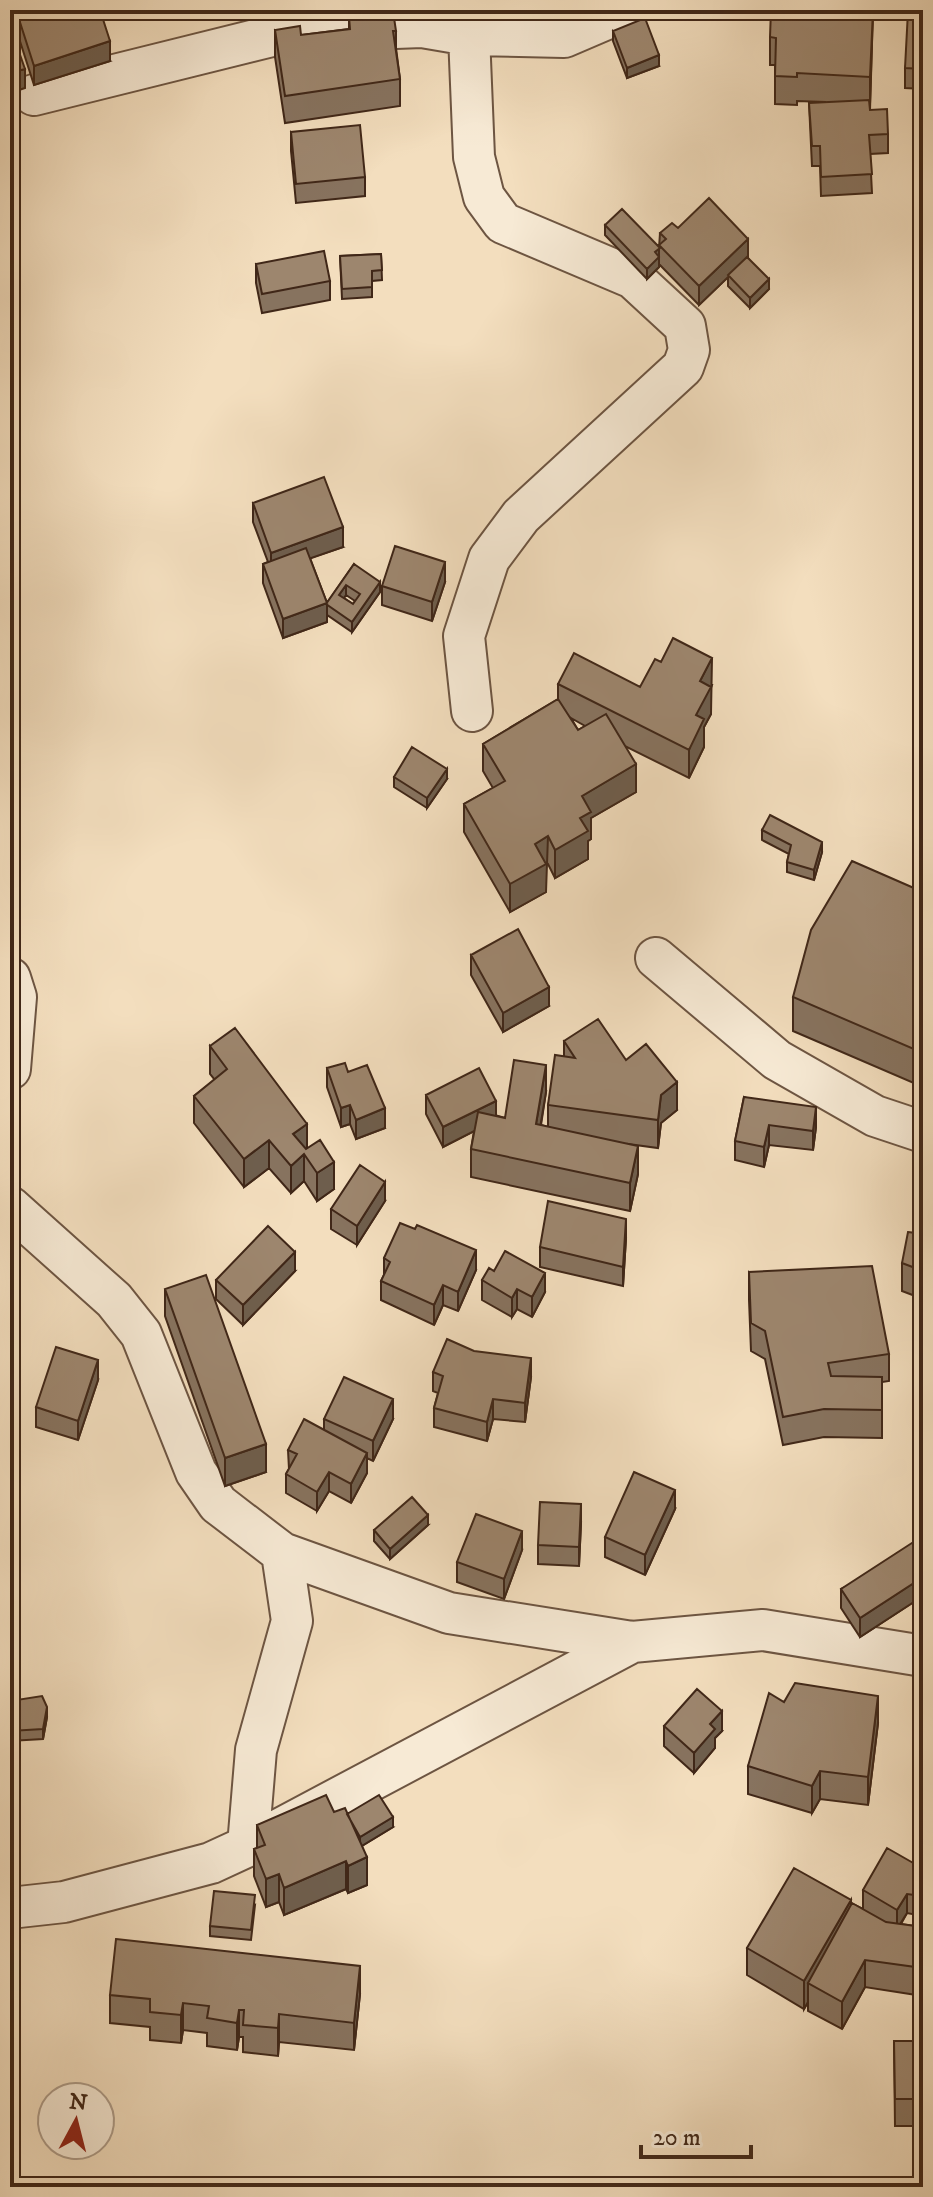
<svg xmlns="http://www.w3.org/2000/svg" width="933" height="2197" viewBox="0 0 933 2197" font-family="'IM FELL DW Pica',serif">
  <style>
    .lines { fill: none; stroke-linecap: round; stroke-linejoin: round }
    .minor-casing { stroke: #6d5542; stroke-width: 44 }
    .minor { stroke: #f7ead5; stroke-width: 40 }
    .wall { fill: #87735f; stroke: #402718; stroke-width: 2; fill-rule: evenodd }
    .shaded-wall { fill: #6e5e4d; stroke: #402718; stroke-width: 2 }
    .building { fill: #9d866e; stroke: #402718; stroke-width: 2; fill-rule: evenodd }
  </style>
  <rect width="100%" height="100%" fill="#f3debe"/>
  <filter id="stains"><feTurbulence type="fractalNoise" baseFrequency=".0025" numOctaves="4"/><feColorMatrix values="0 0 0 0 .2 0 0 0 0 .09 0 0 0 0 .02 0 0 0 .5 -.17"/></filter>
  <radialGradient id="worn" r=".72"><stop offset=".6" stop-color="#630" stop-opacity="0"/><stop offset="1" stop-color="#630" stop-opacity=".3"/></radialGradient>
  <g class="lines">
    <!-- minor casing -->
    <g class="minor-casing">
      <path id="minor" d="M469,35L474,157L484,197L503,223L633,278L685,326L689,350L683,367L521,516L489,559L464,636L472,711
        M34,95L288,32L422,27L469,35L564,37L627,10
        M656,958L777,1060L875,1116L923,1132
        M10,978L16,997L10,1069
        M10,1207L114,1300L141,1334L196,1472L218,1504L282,1553L449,1613L632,1642
        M248,1846L256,1750L292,1621L282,1553
        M10,1908L64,1902L211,1863L248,1846L632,1642L763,1630L923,1656"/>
    </g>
    <!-- minor -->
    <use href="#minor" class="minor"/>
  </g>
  <!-- wall -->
  <path class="wall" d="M159,10H206L159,13Z
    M873,10L870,110L888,134V153L870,154L872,193L821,196L820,166H812L809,103L826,102L797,101V105L775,104V65H770V37Z
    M923,12V89L905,88V68Z
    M18,16L110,61L34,85L18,35Z
    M349,17L396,31V48L400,79V106L285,123L275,57V30L301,35L349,29Z
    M613,31L659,66L627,78L613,41Z
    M291,132L365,177V196L296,203L291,151Z
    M605,225L659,248L660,233L678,228L748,258L769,289L750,308L728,286V277L699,305L659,264V258V267L647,279L605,235Z
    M381,254L382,280L372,281V297L342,299L340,256Z
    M256,264L330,281V300L262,313L256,283Z
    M253,503L343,547L310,558L327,603L354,564L380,592L352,632L327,615V622L283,638L263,583V564L268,562L253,522ZM346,595L355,601L353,604L344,598Z
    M445,582L432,621L382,605V586Z
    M558,684L640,687L712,685L711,688V714L704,727V747L689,778L625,746L636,792L591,818V839L588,841V859L555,878L548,864L546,865V892L510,912L464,832V804L493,788L483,771V744L558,699ZM571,718L585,726L578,730Z
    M394,777L447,779L427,808L394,787Z
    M762,830L822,852L814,880L787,872V862L789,854L762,840Z
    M923,892V1087L793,1031V997Z
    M471,955L549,1006L503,1032L471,975Z
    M564,1041L626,1060L677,1110L661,1123L658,1148L628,1144L638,1174L630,1211L471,1177V1149L474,1131L443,1147L426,1114V1095L505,1118L546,1092L541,1125L548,1127V1105L564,1056Z
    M210,1046L307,1148L334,1189L317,1201L304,1181L291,1193L269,1168L244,1187L194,1123V1096L215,1080L210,1074Z
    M327,1068L348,1072L385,1128L356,1139L350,1124L341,1127L327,1087Z
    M744,1097L816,1127L813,1150L769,1145L764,1167L735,1160V1141Z
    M385,1201L357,1245L331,1229V1209Z
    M923,1234V1299L902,1291V1263Z
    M626,1238L623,1286L540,1267V1247Z
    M384,1258L476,1270L458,1311L443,1305L434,1325L381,1300V1281L384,1275Z
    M295,1271L243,1325L216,1299V1280Z
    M494,1271L545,1292L532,1317L517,1309L512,1317L482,1300V1280Z
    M749,1272L889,1354V1381L882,1382V1438L824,1437L783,1445L765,1359L751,1351L749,1300Z
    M165,1289L266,1472L225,1486L165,1316Z
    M433,1372L531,1377L525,1422L493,1419L487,1441L434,1427V1408L438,1393L433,1391Z
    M98,1380L78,1440L36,1427V1407Z
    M324,1419H393L373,1461L367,1458V1473L351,1503L329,1491L317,1511L286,1493V1474L289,1469L288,1450L324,1430Z
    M923,1441V1519L914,1517V1498Z
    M675,1509L645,1575L605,1557V1537Z
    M581,1523L579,1566L538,1564V1545Z
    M428,1525L390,1559L374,1541V1530Z
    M522,1550L504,1599L457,1582V1562Z
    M923,1552V1596L860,1637L841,1608V1589Z
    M10,1701L47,1717L43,1739L10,1741Z
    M784,1702L878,1723L868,1805L820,1799L812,1813L748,1794V1766Z
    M664,1726L722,1731L715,1738V1748L694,1773L664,1746Z
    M334,1812L347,1814L393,1827L362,1846L367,1885L348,1893L346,1889L284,1915L279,1902L266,1907L254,1876V1849L257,1848V1825Z
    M923,1874V1916L907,1913L901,1924L923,1927V1996L865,1987L842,2029L808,2011V2002L804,2009L747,1975V1948L851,1903L863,1909V1890Z
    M255,1905L251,1940L210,1936V1926Z
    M360,1994L354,2050L279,2042L278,2056L243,2052V2037H239L237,2050L207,2046V2033L183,2030L181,2043L150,2040V2027L110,2023V1995Z
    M894,2041H923V2126H895Z"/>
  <!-- shaded-wall -->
  <path class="shaded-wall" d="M873,10L870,104V77Z
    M110,41V61L34,85V66Z
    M659,55V66L627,78V68Z
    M25,69V88L10,93V73Z
    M748,239V258L699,305V286Z
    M659,248V267L647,279V269L655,252Z
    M769,279V289L750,308V298Z
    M343,527V547L271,572V553Z
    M445,562V582L432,621V602Z
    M380,582V592L352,632V622Z
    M346,585V595L339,605V595Z
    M327,603V622L283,638V619Z
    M712,658L711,714L704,727V747L689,778V750L696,715L700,681Z
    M636,764V792L591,818V839L588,841V859L555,878V850L580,818L582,796Z
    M447,769V779L427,808V798Z
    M548,836L546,892L510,912V884L535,844Z
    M822,842V852L814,880V870Z
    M549,987V1006L503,1032V1013Z
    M546,1065V1092L536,1152V1124Z
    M677,1082V1110L661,1123L658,1148V1120L661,1095Z
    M496,1101V1120L443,1147V1127Z
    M350,1105V1124L341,1127V1108Z
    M816,1107V1127L813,1150V1131Z
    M385,1108V1128L356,1139V1120Z
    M307,1124V1152L293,1134Z
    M769,1125V1145L764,1167V1147Z
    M269,1140V1168L244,1187V1159Z
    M638,1146V1174L630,1211V1183Z
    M304,1154V1181L291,1193V1166Z
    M334,1162V1189L317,1201V1173Z
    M385,1182V1201L357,1245V1226Z
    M626,1219V1238L623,1286V1267Z
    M476,1250V1270L458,1311V1292Z
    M295,1252V1271L243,1325V1305Z
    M545,1273V1292L532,1317V1297Z
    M443,1285V1305L434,1325V1305Z
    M517,1289V1309L512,1317V1298Z
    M531,1358V1377L525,1422V1403Z
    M98,1360V1380L78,1440V1421Z
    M393,1399V1419L373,1461V1441Z
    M493,1399V1419L487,1441V1422Z
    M266,1444V1472L225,1486V1458Z
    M367,1453V1473L351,1503V1484Z
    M329,1472V1491L317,1511V1492Z
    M675,1490V1509L645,1575V1555Z
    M581,1504V1523L579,1566V1547Z
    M428,1515V1525L390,1559V1549Z
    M522,1531V1550L504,1599V1579Z
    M923,1577V1596L860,1637V1618Z
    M878,1696V1723L868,1805V1777Z
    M47,1707V1717L43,1739V1729Z
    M722,1711V1731L715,1738V1748L694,1773V1753L710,1724Z
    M820,1771V1799L812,1813V1786Z
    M13,1816V1835L10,1838V1819Z
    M393,1817V1827L360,1847V1837Z
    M367,1857V1885L348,1893V1866Z
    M346,1861V1889L284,1915V1888Z
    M279,1874V1902L266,1907V1879Z
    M907,1894V1913L897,1929V1910Z
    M851,1900V1928L808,1983V2002L804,2009V1981Z
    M865,1960V1987L842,2029V2002Z
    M360,1966V1994L354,2050V2023Z
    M183,2003V2030L181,2043V2015Z
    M239,2010V2037L237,2050V2023Z
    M279,2014V2042L278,2056V2028Z"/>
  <!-- building -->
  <path class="building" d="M35,10H38L40,17L61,10H100L110,41L34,66L18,16Z
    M771,10H873L870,77L797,73V77L775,76L776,38L770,37Z
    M393,11L396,31H393L400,79L285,96L275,30L300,26L301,35L350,29L349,17Z
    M908,11L923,12V69L905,68Z
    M645,18L659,55L627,68L613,31Z
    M11,29L25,69L10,73V30Z
    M869,100L870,110L887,109L888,134L869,135L872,174L821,177L820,146H812L809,103Z
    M360,125L365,177L296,184L291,132Z
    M709,198L748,239L699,286L659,245L666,239L660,233L672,223L678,228Z
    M622,209L660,248L655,252L659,257L647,269L605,225Z
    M324,251L330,281L262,294L256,264Z
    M381,254L382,270L372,271V287L342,289L340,256Z
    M747,257L769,279L750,298L728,275Z
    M324,477L343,527L271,553L253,503Z
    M395,546L445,562L432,602L382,586Z
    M306,548L327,603L283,619L263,564Z
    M354,564L380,582L352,622L326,604ZM346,585L360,594L353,604L339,595Z
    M673,638L712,658L700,681L711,687L696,715L704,719L689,750L558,684L574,653L640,687L655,659L661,662Z
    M558,699L578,730L606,714L636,764L582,796L591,812L580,818L588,831L555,850L548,836L535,844L546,864L510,884L464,804L505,781L483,744Z
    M412,747L447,769L427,798L394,777Z
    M770,815L822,842L814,870L787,862L791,845L762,830Z
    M852,861L923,892V1053L793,997L811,930Z
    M518,929L549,987L503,1013L471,955Z
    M598,1019L626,1060L646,1044L677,1082L661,1095L658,1120L548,1105L555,1055L575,1058L564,1041Z
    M235,1028L307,1124L293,1134L306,1149L320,1140L334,1162L317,1173L304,1154L291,1166L269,1140L244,1159L194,1096L227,1069L210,1046Z
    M514,1060L546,1065L536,1124L638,1146L630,1183L471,1149L478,1112L505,1118Z
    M345,1063L348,1072L367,1065L385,1108L356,1120L350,1105L341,1108L327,1068Z
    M479,1068L496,1101L443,1127L426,1095Z
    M744,1097L816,1107L813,1131L769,1125L764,1147L735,1141Z
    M360,1165L385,1182L357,1226L331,1209Z
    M548,1201L626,1219L623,1267L540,1247Z
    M400,1223L415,1229L417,1225L476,1250L458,1292L443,1285L434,1305L381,1281L390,1262L384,1258Z
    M268,1226L295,1252L243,1305L216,1280Z
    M908,1232L923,1234V1271L902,1263Z
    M505,1251L545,1273L532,1297L517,1289L512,1298L482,1280L489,1268L494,1271Z
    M872,1266L889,1354L828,1363L831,1376L882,1377V1410L824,1409L783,1417L765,1331L751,1323L749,1272Z
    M206,1275L266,1444L225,1458L165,1289Z
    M447,1339L474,1351L531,1358L525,1403L493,1399L487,1422L434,1408L443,1376L433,1372Z
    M56,1347L98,1360L78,1421L36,1407Z
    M344,1377L393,1399L373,1441L324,1419Z
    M304,1419L367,1453L351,1484L329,1472L317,1492L286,1474L297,1454L288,1450Z
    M923,1441V1499L914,1498Z
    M634,1472L675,1490L645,1555L605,1537Z
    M412,1497L428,1515L390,1549L374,1530Z
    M540,1502L581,1504L579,1547L538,1545Z
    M476,1514L522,1531L504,1579L457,1562Z
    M915,1541L923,1552V1577L860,1618L841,1589Z
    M795,1683L878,1696L868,1777L820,1771L812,1786L748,1766L769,1693L784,1702Z
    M697,1689L722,1711L710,1724L715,1729L694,1753L664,1726Z
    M42,1696L47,1707L43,1729L10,1731V1701Z
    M326,1795L334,1812L345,1808L367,1857L348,1866L346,1861L284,1888L279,1874L266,1879L254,1849L265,1845L257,1825Z
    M379,1795L393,1817L360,1837L347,1814Z
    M887,1848L922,1868L919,1873L923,1874V1896L907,1894L897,1910L863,1890Z
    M794,1868L851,1900L804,1981L747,1948Z
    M214,1891L255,1895L251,1930L210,1926Z
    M852,1903L886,1922L923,1927V1968L865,1960L842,2002L808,1983Z
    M116,1939L360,1966L354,2023L279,2014L278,2028L243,2025L244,2010H239L237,2023L207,2018L209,2006L183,2003L181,2015L150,2012V1999L110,1995Z
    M894,2041H923V2099H895Z"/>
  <!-- margin -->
  <rect width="933" height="2197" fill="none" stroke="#f3debe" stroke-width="40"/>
  <rect x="12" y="12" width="909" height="2173" fill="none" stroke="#402718" stroke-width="4"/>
  <rect x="20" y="20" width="893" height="2157" fill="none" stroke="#402718" stroke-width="2"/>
  <!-- north arrow -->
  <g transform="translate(76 2121) rotate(7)"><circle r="38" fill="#f7ead5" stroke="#ae9c89" stroke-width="2"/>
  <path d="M0-6L14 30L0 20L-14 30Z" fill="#8f2418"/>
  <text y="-12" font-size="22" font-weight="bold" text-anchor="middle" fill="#402718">N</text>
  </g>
  <!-- scale -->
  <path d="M641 2145v12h110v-12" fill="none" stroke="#402718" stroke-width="4"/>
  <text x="653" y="2145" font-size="24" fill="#402718" stroke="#f7ead5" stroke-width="6" paint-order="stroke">20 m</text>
  <rect width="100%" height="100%" filter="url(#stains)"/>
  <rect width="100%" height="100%" fill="url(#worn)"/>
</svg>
